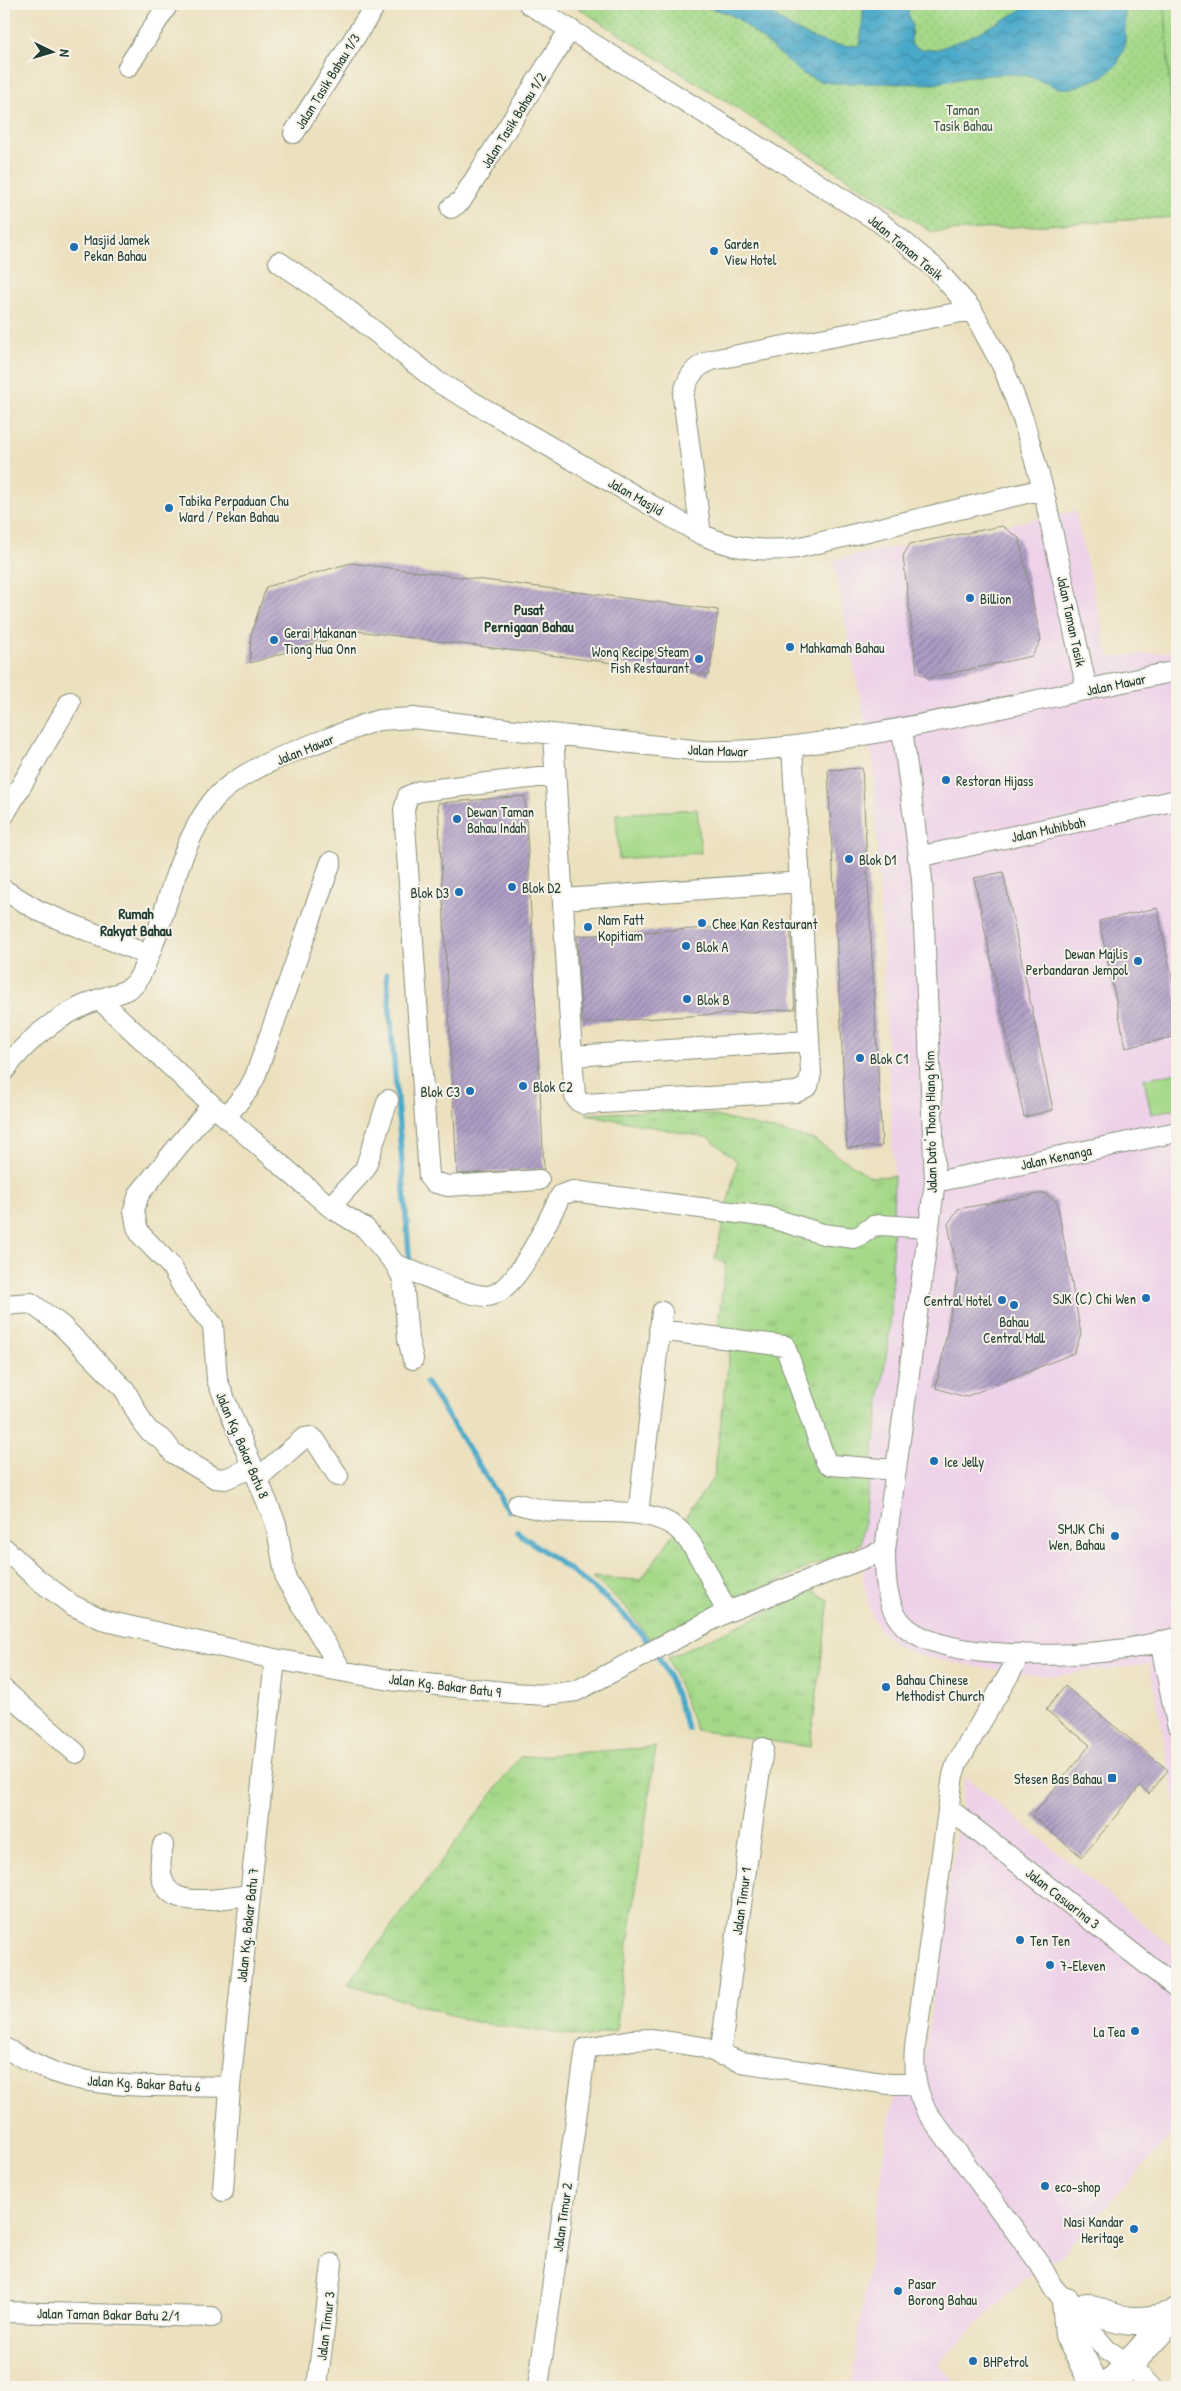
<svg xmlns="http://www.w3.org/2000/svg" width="1181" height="2391" viewBox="0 0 1181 2391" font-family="'Patrick Hand',sans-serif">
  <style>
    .built { fill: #edd1e9 }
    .grass { fill: url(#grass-tufts); stroke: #628b5e }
    .park { fill: url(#park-dots); stroke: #628b5e }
    .garden { fill: #a5d989; stroke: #628b5e }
    .water { fill: url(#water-waves); stroke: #34737e }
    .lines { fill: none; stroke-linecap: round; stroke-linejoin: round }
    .stream { stroke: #4aa9c9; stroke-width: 5.5 }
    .building { fill: url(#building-hatch) }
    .street-casing { stroke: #868f7a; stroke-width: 22 }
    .secondary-casing { stroke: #868f7a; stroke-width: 30 }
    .street { stroke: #fff; stroke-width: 20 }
    .secondary { stroke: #fff; stroke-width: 28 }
    .poi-dot { fill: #1f6fb2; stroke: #f7f3e8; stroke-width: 2 }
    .labels { text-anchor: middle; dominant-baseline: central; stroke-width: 4; stroke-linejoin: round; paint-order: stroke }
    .street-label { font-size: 14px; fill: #1f3d34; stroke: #f7f3e8 }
    .park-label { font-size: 14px; fill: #3a5c45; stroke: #f7f3e8 }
    .poi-label { font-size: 14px; fill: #1f3d34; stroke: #f7f3e8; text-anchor: start }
    .neighbourhood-label { font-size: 15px; font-weight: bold; fill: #1f3d34; stroke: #f7f3e8 }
  </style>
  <defs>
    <pattern id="grass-tufts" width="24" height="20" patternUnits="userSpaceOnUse" patternTransform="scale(1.25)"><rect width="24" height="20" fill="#a5d989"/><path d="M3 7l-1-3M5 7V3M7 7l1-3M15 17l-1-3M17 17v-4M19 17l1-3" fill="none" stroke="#8ebb77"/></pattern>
    <pattern id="park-dots" width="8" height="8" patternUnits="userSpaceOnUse" patternTransform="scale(1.25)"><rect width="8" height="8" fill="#a5d989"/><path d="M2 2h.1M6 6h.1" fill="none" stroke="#8ebb77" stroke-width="1.8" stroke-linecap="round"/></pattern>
    <pattern id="water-waves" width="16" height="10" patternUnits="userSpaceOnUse" patternTransform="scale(1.25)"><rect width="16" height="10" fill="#4aa9c9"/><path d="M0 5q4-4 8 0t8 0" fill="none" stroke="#3d8ba4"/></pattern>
    <pattern id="building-hatch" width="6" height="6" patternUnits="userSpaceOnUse" patternTransform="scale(1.25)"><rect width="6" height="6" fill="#ae9cc4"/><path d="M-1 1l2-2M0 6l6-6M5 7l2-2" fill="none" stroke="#8d80a0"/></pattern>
  </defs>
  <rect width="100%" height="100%" fill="#f7f3e8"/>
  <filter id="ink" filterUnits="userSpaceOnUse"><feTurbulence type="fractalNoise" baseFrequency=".02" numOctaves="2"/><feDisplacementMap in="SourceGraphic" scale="10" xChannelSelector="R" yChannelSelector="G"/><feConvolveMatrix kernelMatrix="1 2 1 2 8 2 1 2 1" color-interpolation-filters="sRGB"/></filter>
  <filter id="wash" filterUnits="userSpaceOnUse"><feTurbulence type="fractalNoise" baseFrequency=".0096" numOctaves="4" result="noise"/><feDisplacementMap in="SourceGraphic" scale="20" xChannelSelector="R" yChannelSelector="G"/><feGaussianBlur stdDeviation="1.12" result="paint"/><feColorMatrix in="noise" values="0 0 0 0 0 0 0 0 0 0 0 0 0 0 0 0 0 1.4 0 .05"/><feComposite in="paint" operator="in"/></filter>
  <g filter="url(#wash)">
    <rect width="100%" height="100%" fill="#ece1bf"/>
    <!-- built -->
    <path class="built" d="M1075,511L1109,657L1177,651V1810L1150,1664L1050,1676L982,1668L926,1657L903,1649L881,1632L870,1612L863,1578L861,1544L891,1319L894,1176L873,763L833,560Z
      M965,1776L1177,1951V2129L1062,2255L1023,2279L938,2364L960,2387H851L893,2096L923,2065Z"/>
    <!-- grass -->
    <path class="grass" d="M650,1111L707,1114L812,1139L871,1177L894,1176L891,1319L861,1544L650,1639L625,1606L592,1577L641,1580L714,1477L730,1350L715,1347L726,1262L715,1259L737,1161L709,1138L586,1114Z
      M813,1591L829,1600L810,1747L696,1730L668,1658Z
      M656,1747L616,2030L587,2037L474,2022L348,1984L520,1757Z"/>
    <!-- park -->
    <path class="park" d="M572,4H1165L1177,217L932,232Z"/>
    <!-- garden -->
    <path class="garden" d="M1165,4H1177V182L1175,181Z
      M697,809L701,853L619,859L616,814Z
      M1177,1072V1108L1151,1114L1144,1079Z"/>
    <!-- water -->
    <path class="water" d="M697,4H764C782,29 830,50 860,45L864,4H908V12L912,25L911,44L919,49L936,50L974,35L1033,4H1125V46L1117,65L1102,77L1073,88H1058L1028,76L1009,74L973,76L935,84L831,83L820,81L803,74L737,18L727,13Z"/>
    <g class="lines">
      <!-- stream -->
      <path class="stream" d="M387,973L410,1265
        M426,1382L508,1511
        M517,1532C567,1568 633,1610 663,1665C674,1685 680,1708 688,1729"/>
    </g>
    <g id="blocks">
      <!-- building -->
      <path class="building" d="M1002,526L1019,538L1041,640L1032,656L929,678L917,672L903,556L910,544Z
        M351,563L718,610L709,675L357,631L250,663L251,635L266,587Z
        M862,768L882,1146L847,1148L828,770Z
        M525,796L544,1169L457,1174L438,803Z
        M1003,872L1053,1110L1024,1117L974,878Z
        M1157,908L1177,1000V1036L1126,1048L1099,921Z
        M790,923L795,1009L582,1023L577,936Z
        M1044,1193L1057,1202L1081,1334L1074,1353L965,1397L936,1388L958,1275L948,1224L958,1209Z
        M1065,1686L1168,1770L1149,1794L1140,1786L1082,1857L1032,1816L1090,1745L1046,1710Z"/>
    </g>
  </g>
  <g filter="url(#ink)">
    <use href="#blocks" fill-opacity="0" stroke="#868f7a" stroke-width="1"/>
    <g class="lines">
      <!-- street casing -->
      <g class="street-casing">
        <path id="street" d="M529,4L881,223L935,268L972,310L1003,367L1023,419L1043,489L1087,690
          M128,67L168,4
          M294,133L376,4
          M451,208L461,201L570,29
          M279,262L343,306L438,382L701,534C733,549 762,552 797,548L1043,489
          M701,534L683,397C687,378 693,367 712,360L972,310
          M902,728L922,879L935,1182L885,1550C885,1576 885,1610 907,1628C948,1661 1068,1657 1117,1650C1137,1648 1157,1642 1177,1638
          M553,734L572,1056L809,1041
          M4,815L70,702
          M918,857L1177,800
          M4,890L39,911L148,955
          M563,899L800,882
          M99,999L212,1105L330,1207L365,1228L396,1265L403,1279L408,1339L413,1359
          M572,1056L575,1096L578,1101L584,1104L797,1092L808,1086L811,1073L792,747
          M4,1071C28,1038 57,1016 94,1001C109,995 125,994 136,983C153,953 163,913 174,880C183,854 195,824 212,802C241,765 320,743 363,725L379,720L413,718L701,751C758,753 813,744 870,734C973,716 1074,691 1177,671
          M212,1105L139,1194L134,1210L137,1227L141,1235L171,1266L188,1296L213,1325L217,1380L276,1524L286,1579L342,1671
          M226,1117L248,1090L255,1077L331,862
          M539,1180L448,1186L433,1182L429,1177L404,810L408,796L420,791L555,775
          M935,1182L1177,1132
          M330,1207L365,1169L388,1100
          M396,1265C421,1273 462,1295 486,1296C516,1296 548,1219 561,1195L573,1191L768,1217L823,1234L854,1238L861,1235L873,1226L881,1225L928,1228
          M4,1305L31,1303L62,1326L125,1390L142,1422L148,1430L164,1441L173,1453L215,1478L225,1479L253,1467
          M659,1330L785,1346L826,1462L831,1465L896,1470
          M258,1478L304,1438L310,1437L315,1440L338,1476
          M518,1504C530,1507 543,1511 555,1511C591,1514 651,1505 679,1530C699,1548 714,1588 727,1612
          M638,1514L662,1312
          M4,1548L36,1578L72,1605L106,1621L275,1659L390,1680L513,1693L546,1695L576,1691L727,1612L885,1550
          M1160,1641L1177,1724
          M1021,1654L957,1763L953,1775L915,2047C913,2072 915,2089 927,2112L1040,2264L1052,2286L1107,2350L1129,2364L1151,2387
          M4,1690L76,1753
          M948,1808L1177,1988
          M163,1845C148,1916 205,1900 250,1895
          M4,2048C28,2060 51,2074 78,2079C127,2089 180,2085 230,2087
          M720,2055L763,1748
          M223,2191L230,2087L275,1659
          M4,2312L212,2317
          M317,2387L332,2264
          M538,2387L586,2048L632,2040L652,2039L702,2047L741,2062L889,2084H915"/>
      </g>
      <!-- secondary casing -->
      <g class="secondary-casing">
        <path id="secondary" d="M1066,2302L1069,2335L1096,2387
          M1086,2307C1120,2323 1138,2325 1174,2315
          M1108,2387L1177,2312"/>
      </g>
      <!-- street -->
      <use href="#street" class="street"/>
      <!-- secondary -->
      <use href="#secondary" class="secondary"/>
    </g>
  </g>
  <!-- markers -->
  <g class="poi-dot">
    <circle cx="74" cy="247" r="5"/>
    <circle cx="714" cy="251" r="5"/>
    <circle cx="169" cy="508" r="5"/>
    <circle cx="970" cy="598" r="5"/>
    <circle cx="274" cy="640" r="5"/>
    <circle cx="790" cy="647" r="5"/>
    <circle cx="699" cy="659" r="5"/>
    <circle cx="946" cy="780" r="5"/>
    <circle cx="457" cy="819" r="5"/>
    <circle cx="849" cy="859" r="5"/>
    <circle cx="512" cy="887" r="5"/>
    <circle cx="459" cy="892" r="5"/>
    <circle cx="702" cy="923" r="5"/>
    <circle cx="588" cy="927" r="5"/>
    <circle cx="686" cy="946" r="5"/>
    <circle cx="1138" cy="961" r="5"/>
    <circle cx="687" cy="999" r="5"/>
    <circle cx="860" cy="1058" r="5"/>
    <circle cx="523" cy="1086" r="5"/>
    <circle cx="470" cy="1091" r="5"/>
    <circle cx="1146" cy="1298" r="5"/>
    <circle cx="1002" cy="1300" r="5"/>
    <circle cx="1014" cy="1305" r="5"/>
    <circle cx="934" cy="1461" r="5"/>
    <circle cx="1115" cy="1536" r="5"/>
    <circle cx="886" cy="1687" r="5"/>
    <rect x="1107" y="1773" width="10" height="10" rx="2.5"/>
    <circle cx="1020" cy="1940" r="5"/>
    <circle cx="1050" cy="1965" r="5"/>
    <circle cx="1135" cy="2031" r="5"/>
    <circle cx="1045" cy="2186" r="5"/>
    <circle cx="1134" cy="2229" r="5"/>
    <circle cx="898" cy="2291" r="5"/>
    <circle cx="973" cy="2361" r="5"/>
  </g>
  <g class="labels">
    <!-- street labels -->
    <g class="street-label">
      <text transform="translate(327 81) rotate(-58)">Jalan Tasik Bahau 1/3</text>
      <text transform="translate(513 120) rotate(-58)">Jalan Tasik Bahau 1/2</text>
      <text transform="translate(906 247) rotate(40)">Jalan Taman Tasik</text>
      <text transform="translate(636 496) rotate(30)">Jalan Masjid</text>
      <text transform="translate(1072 621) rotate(78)">Jalan Taman Tasik</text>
      <text transform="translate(1116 684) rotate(-12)">Jalan Mawar</text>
      <text transform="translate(305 749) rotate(-22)">Jalan Mawar</text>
      <text transform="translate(718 750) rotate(2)">Jalan Mawar</text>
      <text transform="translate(1048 829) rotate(-12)">Jalan Muhibbah</text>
      <text transform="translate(930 1122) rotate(-91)">Jalan Dato' Thong Hiang Kim</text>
      <text transform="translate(1056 1157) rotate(-12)">Jalan Kenanga</text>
      <text transform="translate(243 1445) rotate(67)">Jalan Kg. Bakar Batu 8</text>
      <text transform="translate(445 1685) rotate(7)">Jalan Kg. Bakar Batu 9</text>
      <text transform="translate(1063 1898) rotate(38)">Jalan Casuarina 3</text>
      <text transform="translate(741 1901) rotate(-82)">Jalan Timur 1</text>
      <text transform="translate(247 1925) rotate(-84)">Jalan Kg. Bakar Batu 7</text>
      <text transform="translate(144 2083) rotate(3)">Jalan Kg. Bakar Batu 6</text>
      <text transform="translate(562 2217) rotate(-82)">Jalan Timur 2</text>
      <text transform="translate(108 2314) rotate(1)">Jalan Taman Bakar Batu 2/1</text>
      <text transform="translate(325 2326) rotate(-83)">Jalan Timur 3</text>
    </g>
    <!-- park labels -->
    <g class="park-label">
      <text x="963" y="109">Taman<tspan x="963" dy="16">Tasik Bahau</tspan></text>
    </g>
    <!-- poi labels -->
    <g class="poi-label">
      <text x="84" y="239">Masjid Jamek<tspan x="84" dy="16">Pekan Bahau</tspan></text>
      <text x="724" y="243">Garden<tspan x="724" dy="16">View Hotel</tspan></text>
      <text x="179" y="500">Tabika Perpaduan Chu<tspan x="179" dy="16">Ward / Pekan Bahau</tspan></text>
      <text x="980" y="598">Billion</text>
      <text x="284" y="632">Gerai Makanan<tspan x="284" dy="16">Tiong Hua Onn</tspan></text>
      <text x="800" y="647">Mahkamah Bahau</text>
      <text x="689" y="651" text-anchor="end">Wong Recipe Steam<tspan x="689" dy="16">Fish Restaurant</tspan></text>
      <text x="956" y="780">Restoran Hijass</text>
      <text x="467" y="811">Dewan Taman<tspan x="467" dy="16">Bahau Indah</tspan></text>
      <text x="859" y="859">Blok D1</text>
      <text x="522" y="887">Blok D2</text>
      <text x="449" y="892" text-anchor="end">Blok D3</text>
      <text x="598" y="919">Nam Fatt<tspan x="598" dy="16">Kopitiam</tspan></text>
      <text x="712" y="923">Chee Kan Restaurant</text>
      <text x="696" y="946">Blok A</text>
      <text x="1128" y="953" text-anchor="end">Dewan Majlis<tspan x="1128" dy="16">Perbandaran Jempol</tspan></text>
      <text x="697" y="999">Blok B</text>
      <text x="870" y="1058">Blok C1</text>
      <text x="533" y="1086">Blok C2</text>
      <text x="460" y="1091" text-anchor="end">Blok C3</text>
      <text x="1136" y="1298" text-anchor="end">SJK (C) Chi Wen</text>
      <text x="992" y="1300" text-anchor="end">Central Hotel</text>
      <text x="1014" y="1321" text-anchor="middle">Bahau<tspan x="1014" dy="16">Central Mall</tspan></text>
      <text x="944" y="1461">Ice Jelly</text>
      <text x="1105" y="1528" text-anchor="end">SMJK Chi<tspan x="1105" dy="16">Wen, Bahau</tspan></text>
      <text x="896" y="1679">Bahau Chinese<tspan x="896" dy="16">Methodist Church</tspan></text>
      <text x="1102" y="1778" text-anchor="end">Stesen Bas Bahau</text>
      <text x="1030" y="1940">Ten Ten</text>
      <text x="1060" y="1965">7-Eleven</text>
      <text x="1125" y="2031" text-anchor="end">La Tea</text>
      <text x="1055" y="2186">eco-shop</text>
      <text x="1124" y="2221" text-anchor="end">Nasi Kandar<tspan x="1124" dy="16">Heritage</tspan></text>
      <text x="908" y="2283">Pasar<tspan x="908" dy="16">Borong Bahau</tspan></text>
      <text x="983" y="2361">BHPetrol</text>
    </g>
    <!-- neighbourhood labels -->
    <g class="neighbourhood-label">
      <text x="529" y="609">Pusat<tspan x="529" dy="17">Pernigaan Bahau</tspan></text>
      <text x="136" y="913">Rumah<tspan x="136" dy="17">Rakyat Bahau</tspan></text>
    </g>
  </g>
  <!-- margin -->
  <rect width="1181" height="2391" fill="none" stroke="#f7f3e8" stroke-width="20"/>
  <!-- north arrow -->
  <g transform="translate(52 52) rotate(95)" stroke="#f7f3e8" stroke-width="4" paint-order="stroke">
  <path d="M0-4L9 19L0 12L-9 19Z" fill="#1f3d34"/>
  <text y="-8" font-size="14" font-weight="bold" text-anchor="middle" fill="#1f3d34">N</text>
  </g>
</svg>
